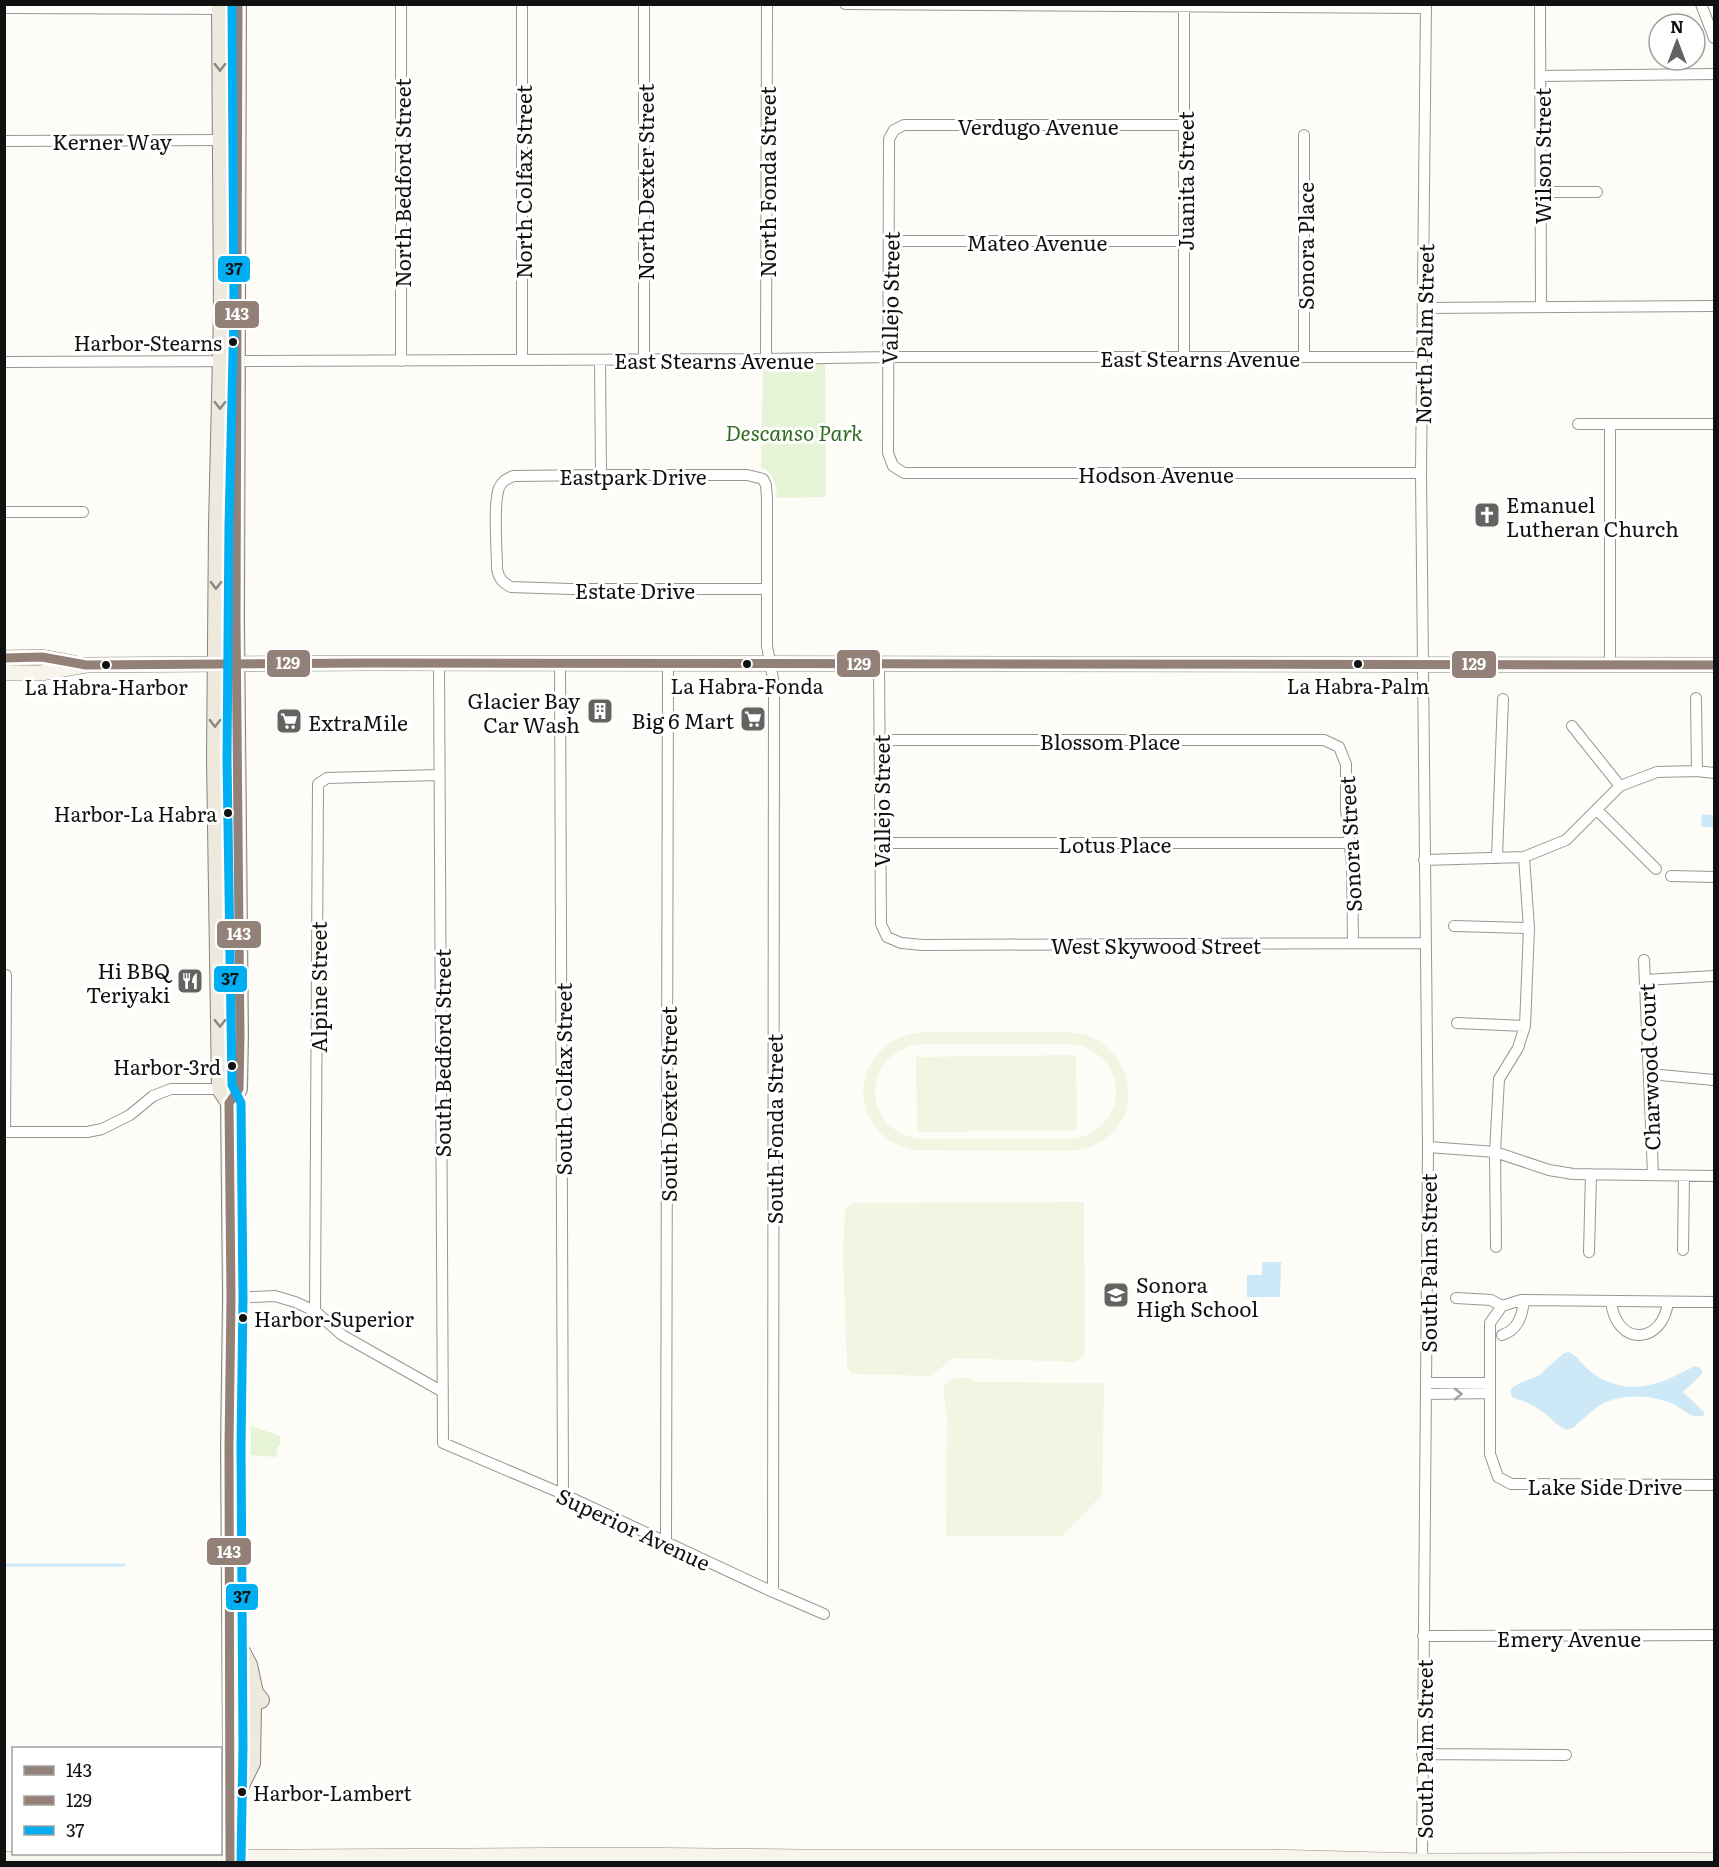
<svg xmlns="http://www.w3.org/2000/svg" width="1719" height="1867" viewBox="0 0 1719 1867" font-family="Literata,serif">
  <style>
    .green { fill: #e7f3d7 }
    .pitch { fill: #f0f6e1; fill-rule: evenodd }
    .water { fill: #cde8f7 }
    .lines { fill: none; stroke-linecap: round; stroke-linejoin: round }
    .stream { stroke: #cde8f7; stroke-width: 3 }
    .street-casing { stroke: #979795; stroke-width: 12 }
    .secondary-casing { stroke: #8e8d8b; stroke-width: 16 }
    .primary-casing { stroke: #858482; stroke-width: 18 }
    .street { stroke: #fffffe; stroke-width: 10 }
    .secondary { stroke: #f6f4eb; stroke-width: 15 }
    .primary { stroke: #ede9dc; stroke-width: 16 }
    .bus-1-casing { stroke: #fff; stroke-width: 14 }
    .bus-2-casing { stroke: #fff; stroke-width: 14 }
    .bus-3-casing { stroke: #fff; stroke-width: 14 }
    .bus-1 { stroke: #938177; stroke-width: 9 }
    .bus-2 { stroke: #938177; stroke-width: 9 }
    .bus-3 { stroke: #00aff2; stroke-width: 9 }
    .oneway { stroke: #8a8881 }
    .oneway2 { stroke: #a0a09f }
    .bus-dot { fill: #111; stroke: #fff; stroke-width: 2 }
    .labels { text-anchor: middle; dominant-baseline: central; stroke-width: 6; stroke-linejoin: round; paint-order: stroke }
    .bus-label { font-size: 20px; fill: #111; stroke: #fff; text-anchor: end }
    .street-label { font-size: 21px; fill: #111; stroke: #fff }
    .park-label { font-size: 21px; font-style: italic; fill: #2f6b1f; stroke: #fff }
    .poi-label { font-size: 21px; fill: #111; stroke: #fff; text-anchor: start }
    .line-badge { stroke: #fff; stroke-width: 2 }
    .badge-label { font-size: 16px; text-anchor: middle; font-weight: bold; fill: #fff }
    .pale-badge-label { font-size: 16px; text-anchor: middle; font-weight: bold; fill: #111 }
  </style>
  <rect width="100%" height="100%" fill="#fdfcf7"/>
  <!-- green -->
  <path class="green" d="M825,364L826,497L777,498C776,483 774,474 761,467L763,365Z
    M251,1426L280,1436V1446H278L276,1457L251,1455Z"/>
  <!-- pitch -->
  <path class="pitch" d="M923,1032H1069C1129,1035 1153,1117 1096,1144C1087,1149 1078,1150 1069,1151L913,1150C842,1134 849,1039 923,1032ZM921,1044H1073C1130,1055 1131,1127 1074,1139H925C861,1136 857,1053 921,1044Z
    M1076,1055L1077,1130L917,1132L916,1057Z
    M1084,1202L1085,1353L1076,1362L953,1358L931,1376L852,1374L847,1368L843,1254L845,1209L852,1203Z
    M953,1378H969L973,1382L1104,1383L1102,1495L1062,1536H946L947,1412L945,1407L944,1386Z"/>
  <!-- water -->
  <path class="water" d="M1702,814L1714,815V827H1701Z
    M1262,1262H1281L1280,1297H1247V1275H1262Z
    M1569,1352C1577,1355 1586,1370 1597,1376C1631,1397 1663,1384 1694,1366L1700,1368L1703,1373L1683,1392L1704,1412V1415C1691,1420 1685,1410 1675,1405C1670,1402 1663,1400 1657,1399C1641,1395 1622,1396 1606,1402C1594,1407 1584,1419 1573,1428L1567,1430C1557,1426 1552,1419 1544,1413C1535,1405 1523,1401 1512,1397L1510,1391L1513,1387L1522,1382L1538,1376L1564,1353Z"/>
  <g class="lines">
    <!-- stream -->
    <path class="stream" d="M4,1565H124"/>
    <!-- street casing -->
    <g class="street-casing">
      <path id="street" d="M644,4V360
        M845,4L1426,8
        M1184,4V358
        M1540,4L1541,307
        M1701,4L1714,38
        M4,8L238,9
        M1540,76L1714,74
        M1184,125H904L894,130L889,139L888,453L893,466L904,473H1421
        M4,141L220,140
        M1541,192H1597
        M890,241H1184
        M1423,308L1714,306
        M1304,357V135
        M766,359L767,4
        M522,360V4
        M600,360L601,475
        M401,361V4
        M4,362L766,359L888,357H1423
        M1578,424H1714
        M4,512H83
        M767,589H570L511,587C503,583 499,579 497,569C497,551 493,503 499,488C502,481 507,479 513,476L601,475H747L763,479L766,485L767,499V646L774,684L773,1592
        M439,664L443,1443L563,1494L773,1592L824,1614
        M560,664L563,1494
        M879,665L881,924L887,937L901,943L923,945L1426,943
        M1610,665V424
        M1696,698L1697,771
        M1572,726L1620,786
        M880,740H1324L1339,747L1346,764V810L1352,865L1353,943
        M1597,810L1656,869
        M880,843H1350
        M1497,858L1503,699
        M1424,860L1524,857L1566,840L1620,786L1657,772L1697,771L1714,773
        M1671,876L1714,877
        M1454,926L1529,928
        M1644,960L1653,1174
        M1645,980L1714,976
        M1457,1023L1525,1026
        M1649,1074L1714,1080
        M4,1132H87L102,1129L130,1115L153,1096L171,1089H223
        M5,1132L6,975
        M1428,1147L1495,1152L1549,1170L1573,1174L1714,1176
        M1496,1247L1495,1152L1499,1079L1518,1048L1525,1026L1529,928L1524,857
        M1683,1250L1684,1176
        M1589,1252L1591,1174
        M231,1298L275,1296L295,1302L315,1311L342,1335L443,1392
        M1456,1298L1491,1300L1502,1306
        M1611,1302C1617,1348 1663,1344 1668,1302
        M1714,1302L1521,1300L1502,1306L1490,1323V1454L1498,1477L1511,1484L1714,1485
        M315,1311L318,784L327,778L438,775
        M1502,1335C1518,1330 1522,1316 1524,1301
        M1426,1383H1490
        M1426,1394L1490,1393
        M666,1543L668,664
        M1423,1636L1714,1635
        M1422,1754L1566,1755
        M1422,1862L1428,1147L1421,473L1426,4"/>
    </g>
    <!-- secondary casing -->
    <g class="secondary-casing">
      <path id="secondary" d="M4,658L42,657L74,663
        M4,673H41L86,665L370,663L1714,665
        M4,1859L618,1855L802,1857H1269L1422,1861L1714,1860"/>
    </g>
    <!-- primary casing -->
    <g class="primary-casing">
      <path id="primary" d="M220,4L222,312L217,526L215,759L220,1089L229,1103
        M232,1633L249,1665L255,1693L261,1700
        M233,1802L252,1763L253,1706
        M230,1862L231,1747L229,1446L231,1298L229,1103L239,1089L240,1036L236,621L238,4"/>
    </g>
    <!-- street -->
    <use href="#street" class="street"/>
    <!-- secondary -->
    <use href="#secondary" class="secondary"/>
    <!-- primary -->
    <use href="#primary" class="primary"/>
    <!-- bus-1 casing -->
    <g class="bus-1-casing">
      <path id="bus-1" d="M230,1862L229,1446L231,1298L229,1103L239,1089L240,1036L236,621L238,4"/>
    </g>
    <!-- bus-2 casing -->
    <g class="bus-2-casing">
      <path id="bus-2" d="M4,658L42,657L86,665L370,663L1714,665"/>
    </g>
    <!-- bus-3 casing -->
    <g class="bus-3-casing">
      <path id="bus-3" d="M232,4L234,312L229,526L227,759L232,1085L241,1103L243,1298L241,1446L243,1747L241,1862"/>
    </g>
    <!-- bus-1 -->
    <use href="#bus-1" class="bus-1"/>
    <!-- bus-2 -->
    <use href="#bus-2" class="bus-2"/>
    <!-- bus-3 -->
    <use href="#bus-3" class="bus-3"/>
  </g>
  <!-- one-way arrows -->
  <defs><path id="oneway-chevron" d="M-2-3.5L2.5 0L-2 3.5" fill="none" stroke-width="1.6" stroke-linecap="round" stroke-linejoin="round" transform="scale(1.5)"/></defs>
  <g class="oneway">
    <use href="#oneway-chevron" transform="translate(220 67) rotate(90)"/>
    <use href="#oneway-chevron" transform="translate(220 405) rotate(91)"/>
    <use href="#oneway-chevron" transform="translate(216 585) rotate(91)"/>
    <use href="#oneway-chevron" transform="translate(215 723) rotate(90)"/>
    <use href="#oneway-chevron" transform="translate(220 1023) rotate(89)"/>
  </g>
  <use class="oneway2" href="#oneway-chevron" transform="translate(1458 1394) rotate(-1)"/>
  <!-- icons -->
  <defs>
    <g id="church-square" transform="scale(1.35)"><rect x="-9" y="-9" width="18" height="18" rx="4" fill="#646362" stroke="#fff"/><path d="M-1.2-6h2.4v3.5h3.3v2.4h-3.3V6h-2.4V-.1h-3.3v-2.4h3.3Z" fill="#fff"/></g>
    <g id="building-square" transform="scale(1.35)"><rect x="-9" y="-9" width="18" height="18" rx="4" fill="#646362" stroke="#fff"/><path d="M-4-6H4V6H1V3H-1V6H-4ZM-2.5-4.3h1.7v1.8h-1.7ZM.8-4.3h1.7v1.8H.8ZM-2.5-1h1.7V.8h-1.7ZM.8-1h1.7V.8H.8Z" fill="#fff"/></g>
    <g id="supermarket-square" transform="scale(1.35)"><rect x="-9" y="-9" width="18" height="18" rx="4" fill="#646362" stroke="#fff"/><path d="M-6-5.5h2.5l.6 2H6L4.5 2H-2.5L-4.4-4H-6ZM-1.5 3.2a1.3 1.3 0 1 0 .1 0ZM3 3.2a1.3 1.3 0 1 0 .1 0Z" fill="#fff"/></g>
    <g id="restaurant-square" transform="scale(1.35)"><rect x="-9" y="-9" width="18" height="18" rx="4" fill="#646362" stroke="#fff"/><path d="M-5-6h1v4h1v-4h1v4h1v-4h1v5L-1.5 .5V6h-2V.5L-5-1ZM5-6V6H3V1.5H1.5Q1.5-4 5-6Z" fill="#fff"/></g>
    <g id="school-square" transform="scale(1.35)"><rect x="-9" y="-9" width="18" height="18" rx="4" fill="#646362" stroke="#fff"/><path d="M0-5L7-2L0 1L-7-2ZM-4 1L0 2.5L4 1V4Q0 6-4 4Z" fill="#fff"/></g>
  </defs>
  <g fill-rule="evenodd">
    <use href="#church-square" x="1487" y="515"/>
    <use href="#building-square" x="600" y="711"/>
    <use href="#supermarket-square" x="753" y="719"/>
    <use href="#supermarket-square" x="289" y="721"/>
    <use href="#restaurant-square" x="190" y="981"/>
    <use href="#school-square" x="1116" y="1295"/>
  </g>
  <!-- markers -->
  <g class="bus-dot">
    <circle cx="233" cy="342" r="5"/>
    <circle cx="747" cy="664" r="5"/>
    <circle cx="1358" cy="664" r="5"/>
    <circle cx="106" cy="665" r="5"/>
    <circle cx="228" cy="813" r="5"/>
    <circle cx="232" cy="1066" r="5"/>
    <circle cx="243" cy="1318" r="5"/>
    <circle cx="242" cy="1792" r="5"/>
  </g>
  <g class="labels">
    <!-- bus labels -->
    <g class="bus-label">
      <text x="222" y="342">Harbor-Stearns</text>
      <text x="747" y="685" text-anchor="middle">La Habra-Fonda</text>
      <text x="1358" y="685" text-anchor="middle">La Habra-Palm</text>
      <text x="106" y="686" text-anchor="middle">La Habra-Harbor</text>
      <text x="217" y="813">Harbor-La Habra</text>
      <text x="221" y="1066">Harbor-3rd</text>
      <text x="254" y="1318" text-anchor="start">Harbor-Superior</text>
      <text x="253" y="1792" text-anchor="start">Harbor-Lambert</text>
    </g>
    <!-- street labels -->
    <g class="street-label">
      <text x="1038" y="125">Verdugo Avenue</text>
      <text x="112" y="140">Kerner Way</text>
      <text transform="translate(1541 156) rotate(-90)">Wilson Street</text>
      <text transform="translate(1184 181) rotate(-90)">Juanita Street</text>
      <text transform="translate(522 182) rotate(-90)">North Colfax Street</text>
      <text transform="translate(644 182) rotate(-90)">North Dexter Street</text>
      <text transform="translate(766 182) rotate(-90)">North Fonda Street</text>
      <text transform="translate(401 183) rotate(-90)">North Bedford Street</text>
      <text x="1037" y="241">Mateo Avenue</text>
      <text transform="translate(1304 246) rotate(-90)">Sonora Place</text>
      <text transform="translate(889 298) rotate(-89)">Vallejo Street</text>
      <text transform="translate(1423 334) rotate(-89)">North Palm Street</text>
      <text x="1200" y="357">East Stearns Avenue</text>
      <text x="714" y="359">East Stearns Avenue</text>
      <text x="1156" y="473">Hodson Avenue</text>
      <text x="633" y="475">Eastpark Drive</text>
      <text x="635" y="589">Estate Drive</text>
      <text x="1110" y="740">Blossom Place</text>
      <text transform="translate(880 801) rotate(-90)">Vallejo Street</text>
      <text x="1115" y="843">Lotus Place</text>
      <text transform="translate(1349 844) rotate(-93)">Sonora Street</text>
      <text x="1156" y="944">West Skywood Street</text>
      <text transform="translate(317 987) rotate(-90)">Alpine Street</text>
      <text transform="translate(441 1053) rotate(-90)">South Bedford Street</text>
      <text transform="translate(1648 1067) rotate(-92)">Charwood Court</text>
      <text transform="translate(562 1079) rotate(-90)">South Colfax Street</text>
      <text transform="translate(667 1104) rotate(-90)">South Dexter Street</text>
      <text transform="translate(773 1129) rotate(-90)">South Fonda Street</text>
      <text transform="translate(1427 1263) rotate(-90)">South Palm Street</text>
      <text x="1605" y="1485">Lake Side Drive</text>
      <text transform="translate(634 1528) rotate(25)">Superior Avenue</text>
      <text x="1569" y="1637">Emery Avenue</text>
      <text transform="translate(1423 1749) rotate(-90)">South Palm Street</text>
    </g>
    <!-- park labels -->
    <g class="park-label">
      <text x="794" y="431">Descanso Park</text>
    </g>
    <!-- poi labels -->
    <g class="poi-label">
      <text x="1506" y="503">Emanuel<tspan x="1506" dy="24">Lutheran Church</tspan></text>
      <text x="580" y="699" text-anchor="end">Glacier Bay<tspan x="580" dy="24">Car Wash</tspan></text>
      <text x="734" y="719" text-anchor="end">Big 6 Mart</text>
      <text x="308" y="721">ExtraMile</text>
      <text x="170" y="969" text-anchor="end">Hi BBQ<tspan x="170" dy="24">Teriyaki</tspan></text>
      <text x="1136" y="1283">Sonora<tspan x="1136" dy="24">High School</tspan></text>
    </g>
  </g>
  <g class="line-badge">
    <rect x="217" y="255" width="34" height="28" rx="6" fill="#00aff2"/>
    <rect x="214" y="300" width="46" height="29" rx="6" fill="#938177"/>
    <rect x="266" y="649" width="45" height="29" rx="6" fill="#938177"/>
    <rect x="836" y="649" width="45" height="29" rx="6" fill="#938177"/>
    <rect x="1451" y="650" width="46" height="29" rx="6" fill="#938177"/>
    <rect x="216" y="920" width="46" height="29" rx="6" fill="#938177"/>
    <rect x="213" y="965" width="35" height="28" rx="6" fill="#00aff2"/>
    <rect x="206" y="1537" width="46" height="29" rx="6" fill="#938177"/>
    <rect x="225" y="1583" width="34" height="28" rx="6" fill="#00aff2"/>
  </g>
  <g class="badge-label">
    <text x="237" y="320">143</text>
    <text x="288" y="669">129</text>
    <text x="859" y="670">129</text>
    <text x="1474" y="670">129</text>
    <text x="239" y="940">143</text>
    <text x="229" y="1558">143</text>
  </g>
  <g class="pale-badge-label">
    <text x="234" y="275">37</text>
    <text x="230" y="985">37</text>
    <text x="242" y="1603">37</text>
  </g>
  <!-- border -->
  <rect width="1719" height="1867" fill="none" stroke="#111111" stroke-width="12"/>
  <!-- legend -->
  <rect x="12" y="1747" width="210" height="108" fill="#ffffff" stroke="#a0a0a0" stroke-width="1.5"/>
  <rect x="24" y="1766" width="30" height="9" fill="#938177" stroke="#a0a0a0" stroke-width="1.5"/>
  <text x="66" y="1777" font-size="18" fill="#111111">143</text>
  <rect x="24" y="1796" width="30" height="9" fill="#938177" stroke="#a0a0a0" stroke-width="1.5"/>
  <text x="66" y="1807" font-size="18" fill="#111111">129</text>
  <rect x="24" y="1826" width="30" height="9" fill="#00aff2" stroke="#a0a0a0" stroke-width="1.5"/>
  <text x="66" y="1837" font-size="18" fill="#111111">37</text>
  <!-- north arrow -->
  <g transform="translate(1677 42)"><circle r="28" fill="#ffffff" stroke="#a0a0a0" stroke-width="1.5"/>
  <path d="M0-4.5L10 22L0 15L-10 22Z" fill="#646362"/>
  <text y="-9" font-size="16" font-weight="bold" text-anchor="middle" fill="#111111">N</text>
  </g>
</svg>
